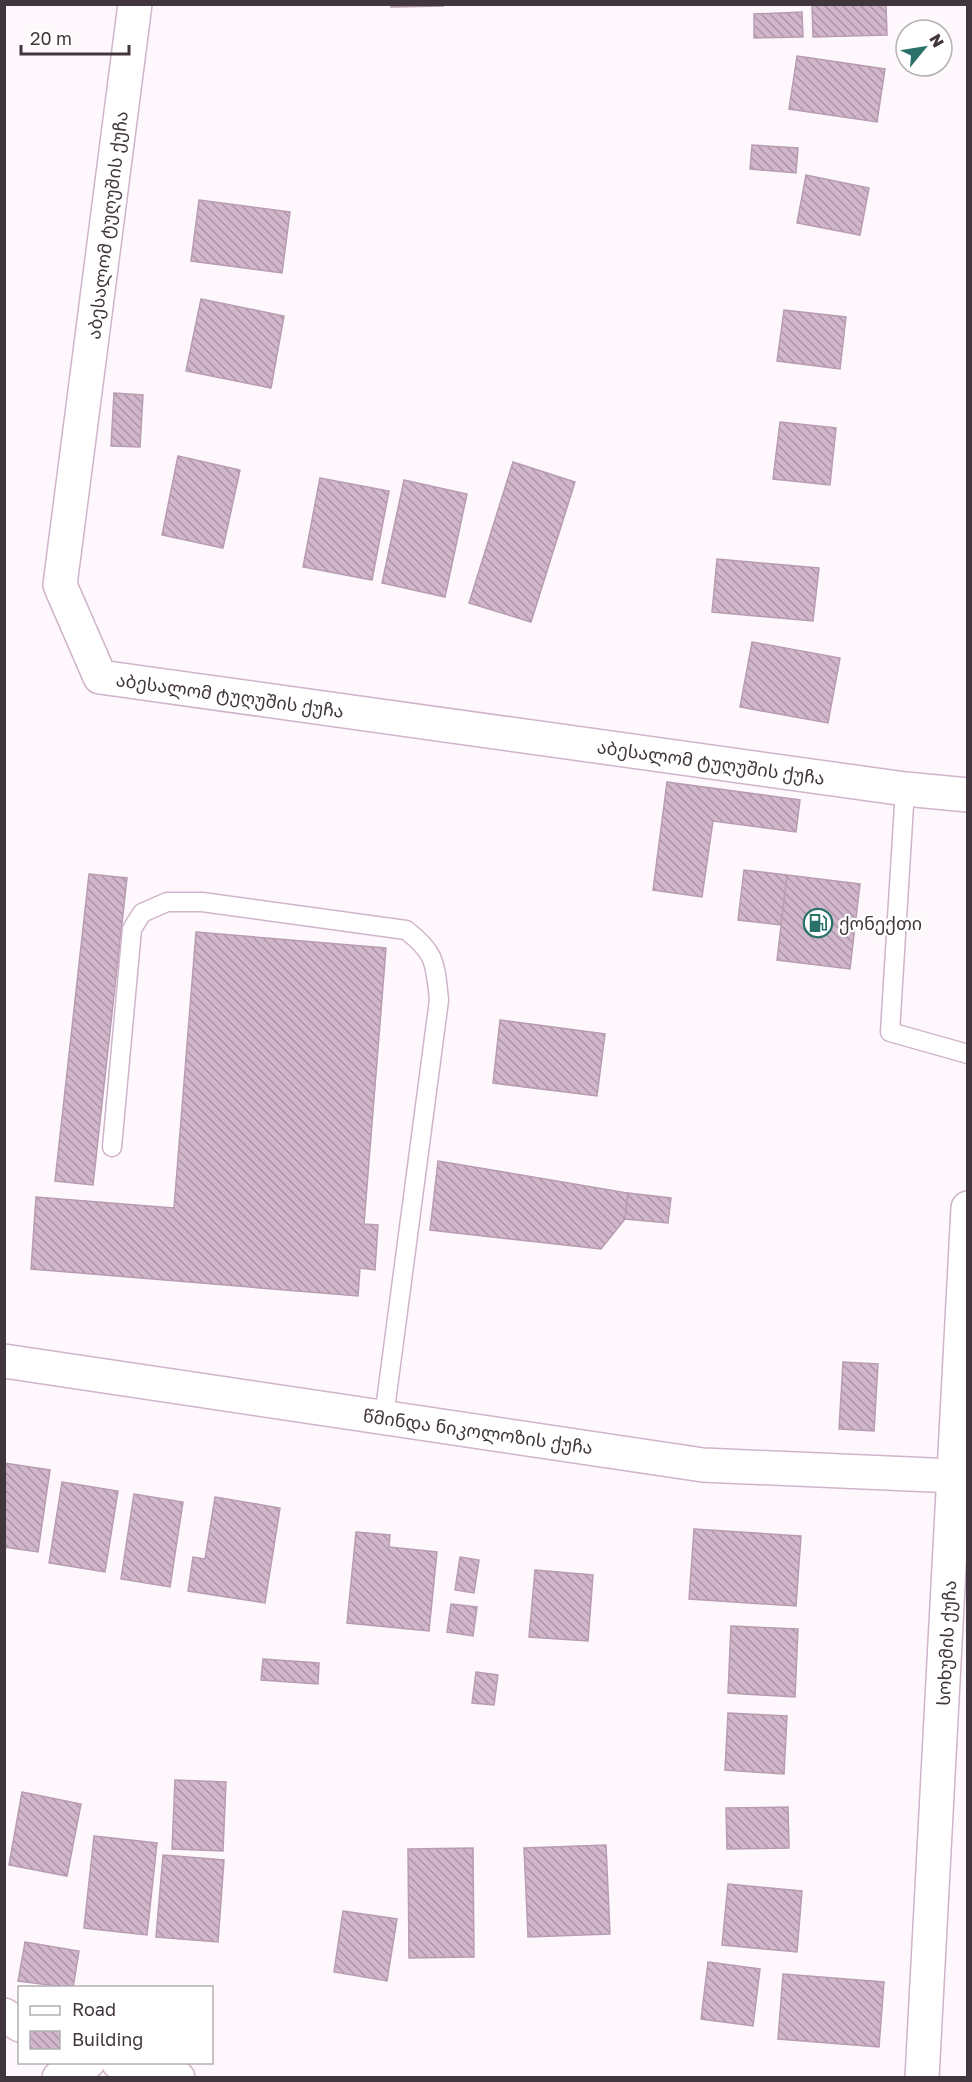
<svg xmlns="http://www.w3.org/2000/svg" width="972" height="2082" viewBox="0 0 972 2082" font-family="'Golos Text','Noto Sans Georgian',sans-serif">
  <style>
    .building { fill: url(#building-back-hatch); stroke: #b89db2; stroke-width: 1.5 }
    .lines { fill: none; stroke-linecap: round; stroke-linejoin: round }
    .service-casing { stroke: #d0b4c9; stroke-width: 21 }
    .minor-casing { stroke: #d0b4c9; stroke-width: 36 }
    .tertiary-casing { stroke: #d0b4c9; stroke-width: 36 }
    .trunk-casing { stroke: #d0b4c9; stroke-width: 36 }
    .service { stroke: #fff; stroke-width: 18 }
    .minor { stroke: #fff; stroke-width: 33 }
    .tertiary { stroke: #fff; stroke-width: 33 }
    .trunk { stroke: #fff; stroke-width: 33 }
    .labels { text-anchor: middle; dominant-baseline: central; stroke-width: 4.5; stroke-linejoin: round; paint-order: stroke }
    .street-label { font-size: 18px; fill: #41363e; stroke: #fff }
    .poi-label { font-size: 18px; fill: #41363e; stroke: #fff; text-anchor: start }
  </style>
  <defs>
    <pattern id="building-back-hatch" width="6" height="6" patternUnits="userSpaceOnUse" patternTransform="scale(1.5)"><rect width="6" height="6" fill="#d2b6cb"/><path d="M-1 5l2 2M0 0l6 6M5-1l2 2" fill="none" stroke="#ac95a6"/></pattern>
  </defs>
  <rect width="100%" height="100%" fill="#fef8fd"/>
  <!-- building -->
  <path class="building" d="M391,4H443V6L391,7Z
    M812,4H886L887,35L813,37Z
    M802,12L803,37L754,38V14Z
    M797,56L885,69L877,122L789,109Z
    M752,145L798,148L796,173L750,169Z
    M806,175L869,188L860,235L797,223Z
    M199,200L290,212L282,273L191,261Z
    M201,299L284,316L271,388L186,371Z
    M784,310L846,317L840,369L777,361Z
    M114,393L143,395L140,447L111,446Z
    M780,422L836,428L830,485L773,479Z
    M178,456L240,470L223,548L162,535Z
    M513,462L575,482L531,622L469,603Z
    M320,478L389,491L372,580L303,567Z
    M404,480L467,494L445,597L382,583Z
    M717,559L819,568L813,621L712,612Z
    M752,642L840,658L828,723L740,707Z
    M667,782L800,800L796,832L713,821L702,897L653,890Z
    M744,870L787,875L781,925L738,920Z
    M89,874L127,878L93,1185L55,1181Z
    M787,875L860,884L850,969L777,960Z
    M196,932L386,948L364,1224L378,1225L375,1270L360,1268L358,1296L31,1269L36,1197L174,1208Z
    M500,1020L605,1034L597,1096L493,1083Z
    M438,1161L628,1193L625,1219L601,1249L430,1230Z
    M628,1193L671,1198L668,1223L625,1219Z
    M843,1362L878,1364L874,1431L839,1429Z
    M4,1463L50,1470L38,1552L4,1547Z
    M62,1482L118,1491L105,1572L49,1563Z
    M134,1494L183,1502L170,1587L121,1579Z
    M215,1497L280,1508L265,1603L188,1591L193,1557L205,1559Z
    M694,1529L801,1536L796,1606L689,1599Z
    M356,1532L390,1535L389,1547L437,1552L429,1631L347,1623Z
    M460,1557L479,1560L474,1593L455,1590Z
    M535,1570L593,1575L588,1641L529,1637Z
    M451,1604L477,1607L473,1636L447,1632Z
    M731,1626L798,1629L795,1697L728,1693Z
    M263,1659L319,1663L318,1684L261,1680Z
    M476,1672L498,1675L494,1705L472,1703Z
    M728,1713L787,1716L784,1774L725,1770Z
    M175,1780L226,1782L223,1851L172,1849Z
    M22,1792L81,1804L67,1876L9,1865Z
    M788,1807L789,1848L727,1849L726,1808Z
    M94,1836L157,1843L147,1935L84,1928Z
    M606,1845L610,1934L528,1937L524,1848Z
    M473,1848L474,1957L409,1958L408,1849Z
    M163,1855L224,1860L218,1942L156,1937Z
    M728,1884L802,1891L797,1952L722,1945Z
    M343,1911L397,1919L387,1981L334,1972Z
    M25,1942L79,1951L73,1988L18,1981Z
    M708,1962L760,1969L753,2026L701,2019Z
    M783,1974L884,1982L879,2047L778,2039Z"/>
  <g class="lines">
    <!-- service casing -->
    <g class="service-casing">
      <path id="service" d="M905,789L890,1032L968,1054
        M112,1147L132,929L142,913L167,902H202L406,930C436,953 435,963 439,1000L384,1417"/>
    </g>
    <!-- minor casing -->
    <g class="minor-casing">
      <path id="minor" d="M135,4L60,585L100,677L905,789L968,795
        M4,1361L703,1465L955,1476
        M59,2078L88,2062"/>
    </g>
    <!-- tertiary casing -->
    <g class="tertiary-casing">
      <path id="tertiary" d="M4,2015L20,2025
        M118,2062L178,2078"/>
    </g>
    <!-- trunk casing -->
    <g class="trunk-casing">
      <path id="trunk" d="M922,2078L968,1208"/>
    </g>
    <!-- service -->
    <use href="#service" class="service"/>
    <!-- minor -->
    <use href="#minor" class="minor"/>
    <!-- tertiary -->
    <use href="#tertiary" class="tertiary"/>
    <!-- trunk -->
    <use href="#trunk" class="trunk"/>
  </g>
  <!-- icons -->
  <defs>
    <g id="fuel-ring" transform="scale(1.5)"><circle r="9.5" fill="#fff" stroke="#2a7269" stroke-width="1.5"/><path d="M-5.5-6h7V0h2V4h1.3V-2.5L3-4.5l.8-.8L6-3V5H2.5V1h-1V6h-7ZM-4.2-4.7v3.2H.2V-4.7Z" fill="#2a7269"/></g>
  </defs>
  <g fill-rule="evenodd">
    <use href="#fuel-ring" x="818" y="923"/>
  </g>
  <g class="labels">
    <!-- street labels -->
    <g class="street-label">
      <text transform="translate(107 225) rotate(-83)">აბესალომ ტუღუშის ქუჩა</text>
      <text transform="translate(230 695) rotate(8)">აბესალომ ტუღუშის ქუჩა</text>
      <text transform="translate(711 762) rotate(8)">აბესალომ ტუღუშის ქუჩა</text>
      <text transform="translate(478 1431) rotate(8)">წმინდა ნიკოლოზის ქუჩა</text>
      <text transform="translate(946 1643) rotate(-87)">სოხუმის ქუჩა</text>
    </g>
    <!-- poi labels -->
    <g class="poi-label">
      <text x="839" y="923">ქონექთი</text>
    </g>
  </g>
  <!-- border -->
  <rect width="972" height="2082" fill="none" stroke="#41363e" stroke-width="12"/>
  <!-- legend -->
  <rect x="18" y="1986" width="195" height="78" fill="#ffffff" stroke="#b3afb2" stroke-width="1.5"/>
  <rect x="30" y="2006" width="30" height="9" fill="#ffffff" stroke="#b3afb2" stroke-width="1.5"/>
  <text x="72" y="2016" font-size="18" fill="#41363e">Road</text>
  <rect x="30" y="2031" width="30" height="18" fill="url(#building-back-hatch)" stroke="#b3afb2" stroke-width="1.5"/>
  <text x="72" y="2046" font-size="18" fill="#41363e">Building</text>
  <!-- north arrow -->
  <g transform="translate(924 48) rotate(60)"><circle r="28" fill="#ffffff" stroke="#b3afb2" stroke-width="1.5"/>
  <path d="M0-4.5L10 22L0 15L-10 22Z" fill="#2a7269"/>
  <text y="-9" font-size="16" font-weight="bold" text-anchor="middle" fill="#41363e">N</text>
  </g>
  <!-- scale -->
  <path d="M21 45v9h108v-9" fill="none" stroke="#41363e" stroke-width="3"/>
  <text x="30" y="45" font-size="18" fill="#41363e" stroke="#ffffff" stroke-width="4.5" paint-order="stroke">20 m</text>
</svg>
